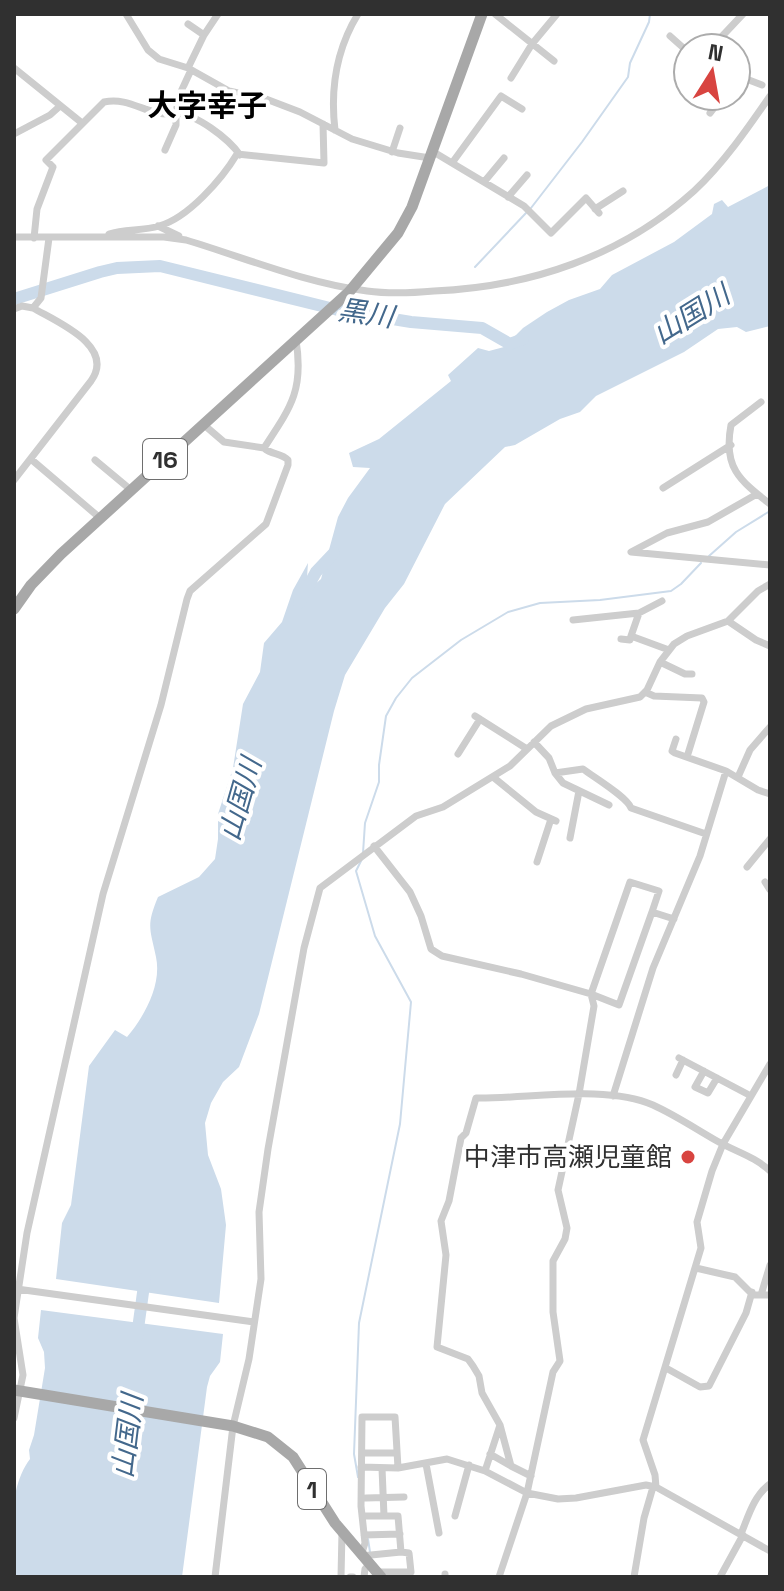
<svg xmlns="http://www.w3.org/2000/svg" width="784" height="1591" viewBox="0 0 784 1591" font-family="'Space Grotesk','Noto Sans JP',sans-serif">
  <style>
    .water { fill: #ccdbea }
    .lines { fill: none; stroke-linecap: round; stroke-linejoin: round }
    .stream { stroke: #ccdbea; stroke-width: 2 }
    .river { stroke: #ccdbea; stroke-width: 12 }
    .minor { stroke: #cdcdcd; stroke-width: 7 }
    .primary { stroke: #a8a8a8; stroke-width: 11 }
    .poi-dot { fill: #d84440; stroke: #fff; stroke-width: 3 }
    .labels { text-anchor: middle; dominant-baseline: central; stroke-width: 8; stroke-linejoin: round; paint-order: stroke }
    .shield { fill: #fff; stroke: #6e6e6e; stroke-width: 2 }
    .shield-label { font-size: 24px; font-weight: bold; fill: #303030 }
    .poi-label { font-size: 26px; fill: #303030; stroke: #fff; text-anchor: end }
    .water-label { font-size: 28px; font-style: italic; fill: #43688c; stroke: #fff }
    .quarter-label { font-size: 30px; font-weight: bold; fill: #000; stroke: #fff }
  </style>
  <rect width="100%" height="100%" fill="#fff"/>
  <!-- water -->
  <path class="water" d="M770,185V326L746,332L737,327L718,329L684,352L596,396L580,412L560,419L515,445L505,447L445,504L404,584L385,608L345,675L334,711L259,1014L239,1067L223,1082L211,1103L205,1123L208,1155L221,1189L226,1225L219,1303L56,1279L62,1223L71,1205L89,1066L115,1030L127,1037C144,1017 162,985 156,957C150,928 146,926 158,897L199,877L215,859L218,839V814L233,768L243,704L260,672L264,643L282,622L293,590L308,563L306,592L321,579L338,517L348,498L370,468L353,467L349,453L379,439L451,381L448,375L478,348L489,351L504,347L523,328L547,312L569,300L600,289L612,275L674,242L712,214L714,204L722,200L728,207Z
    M41,1310L223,1334L220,1362L210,1376L207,1387L182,1577H14C14,1539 6,1491 30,1459L29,1450L34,1435L45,1368L44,1352L38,1338Z"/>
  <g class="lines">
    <!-- stream -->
    <path class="stream" d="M531,208L582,142L628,77L630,63L649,22L650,14
      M475,267L526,213
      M709,556L736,532L770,511
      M363,853L365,823L379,782V765L386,716L396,698L412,678L461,640L508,612L540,603L600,600L671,591L681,584L701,563
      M358,1477L354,1454L359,1323L400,1124L411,1002L375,936L356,871L362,859
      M368,1539L370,1552"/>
    <!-- river -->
    <path class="river" d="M14,299L100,272L117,268L160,266L338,310L411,322L482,328L510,344L523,339
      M299,603L316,572L334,553
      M137,1336L145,1278"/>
    <!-- minor -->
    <path class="minor" d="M126,14L148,50L159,59L188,68L229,91L266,99L300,112L352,139L398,153L430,158
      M495,14L554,61
      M204,35L218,14
      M670,36L688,52
      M711,48L743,14
      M14,68L82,123
      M188,68L204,35L188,24
      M736,75L762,85
      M511,78L532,44L557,14
      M710,113L723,96
      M335,130C330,88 336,50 358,14
      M14,134L50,115L60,106
      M165,150L176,125V113C196,114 228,138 240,155
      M432,151L452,163L501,96L522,109
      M392,152L400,128
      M452,163L524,206L551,233L586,198L599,213
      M484,182L504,158
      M508,197L527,175
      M595,209L623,191
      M158,226L179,236V238
      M109,234C125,229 143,231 159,226C188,218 222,179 237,154L324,163L323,124
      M14,237H164L186,240C246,258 305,283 367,291C389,294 412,293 434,291C530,287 622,256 694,191C723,164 748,128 770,96
      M34,238L37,209L53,167L46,160L104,102C132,96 150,119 176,113L179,96L191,70
      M14,309L22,306L33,308L41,298L49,238
      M761,402L731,425C723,467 739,480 770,504
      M203,424L224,442L264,448C291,407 304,390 296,340
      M32,460L100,518
      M95,460L131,490
      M14,480L91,381C116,346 57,322 33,308
      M663,488L731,445
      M757,494L708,522L667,533L631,552L770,565
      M639,613L662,601
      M573,620L639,613L631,636L669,650
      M728,621L756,640L770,646
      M621,639L630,640L631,636
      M660,662L685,674H692
      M645,692L654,696L702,698L704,702L687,757
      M475,716L527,749
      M676,739L672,751L675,753L726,771
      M534,742L549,758L555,773L583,769C595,778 627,797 631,808L706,834
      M458,754L480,719
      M555,773L563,783L609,805
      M493,777L536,812L556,821
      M738,777L750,750L770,727
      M570,838L579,791
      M374,846L410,892L421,916L431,949L442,956L521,974L591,994L594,1006L579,1094L558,1190L567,1228L565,1239L553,1261V1312L560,1361L553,1372L527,1493L499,1577
      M537,862L551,819
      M747,867L770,839
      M765,882L770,890
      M652,912L619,1005L591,994L630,882L659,891L652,912L674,919
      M679,1058L751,1096
      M704,1071L695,1087L708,1093L717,1078
      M676,1075L683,1060
      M613,1096L653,968L700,856L726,771L758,790L770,794
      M696,1268L735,1277L753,1295H770
      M17,1289L254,1322
      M761,1295L770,1265
      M666,1368L700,1387L709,1386L746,1313L752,1292
      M14,1418L23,1375L14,1318L27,1233L103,894L161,705L187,599L190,591L266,524L288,465V460C281,453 272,455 264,448
      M363,1453H397
      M490,1454L511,1466
      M426,1464L439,1533
      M361,1467L398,1468L447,1459L485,1471L527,1493L558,1499L576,1498L646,1485L656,1487L770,1551
      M382,1468L384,1516
      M398,1468L395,1417H362L361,1506L365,1543L361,1556L401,1552
      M485,1471L500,1425
      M531,1476L511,1466L500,1425L482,1393L479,1376L473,1366L468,1359L437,1347L446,1255L441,1221L449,1201L461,1138L466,1133L476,1098C528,1099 605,1084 653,1105C675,1115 696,1129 717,1141C736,1152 754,1156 770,1171
      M656,1487L655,1475L643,1440L701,1248L697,1222L712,1171L723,1144L770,1064
      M366,1498L404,1497
      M362,1516H398L401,1552L409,1553L411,1572H377
      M455,1516L469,1465
      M741,1534C748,1517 754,1495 770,1484
      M364,1535L400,1534
      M215,1577L233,1426L249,1359L261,1279L259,1212L268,1149L304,948L320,888L416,816L443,807L510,766L551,726L586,709L640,697L647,690L660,662L674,644L687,636L728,621L758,591L770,584
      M341,1577L342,1532
      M350,1577H353
      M364,1577L365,1569L369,1565
      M445,1577V1574
      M634,1577L644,1518L653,1487
      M720,1577L743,1535"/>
    <!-- primary -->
    <path class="primary" d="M14,609L31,585L61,554L349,292L398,233L412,207L482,14
      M14,1390L233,1426L268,1437L293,1457L335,1523L381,1577"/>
  </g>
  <!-- markers -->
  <circle class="poi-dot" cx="688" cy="1157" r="8"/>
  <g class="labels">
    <!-- shield labels -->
    <g class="shield">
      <rect x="143" y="439" width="44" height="40" rx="6"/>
      <rect x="298" y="1469" width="28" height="40" rx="6"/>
    </g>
    <g class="shield-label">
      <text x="165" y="459">16</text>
      <text x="312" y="1489">1</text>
    </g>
    <!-- poi labels -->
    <g class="poi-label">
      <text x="672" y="1157">中津市高瀬児童館</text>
    </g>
    <!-- water labels -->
    <g class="water-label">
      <text transform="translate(366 313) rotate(8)">黒川</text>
      <text transform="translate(691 314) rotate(-32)">山国川</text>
      <text transform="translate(240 799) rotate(-74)">山国川</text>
      <text transform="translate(127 1436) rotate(-83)">山国川</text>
    </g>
    <!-- quarter labels -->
    <g class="quarter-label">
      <text x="207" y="105">大字幸子</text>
    </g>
  </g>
  <!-- border -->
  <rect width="784" height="1591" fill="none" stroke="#303030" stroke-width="32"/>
  <!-- north arrow -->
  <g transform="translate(712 72) rotate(11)"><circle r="38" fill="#ffffff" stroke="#acacac" stroke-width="2"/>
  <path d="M0-6L14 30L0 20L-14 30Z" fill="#d84440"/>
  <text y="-12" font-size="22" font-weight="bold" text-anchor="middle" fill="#303030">N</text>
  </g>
</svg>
